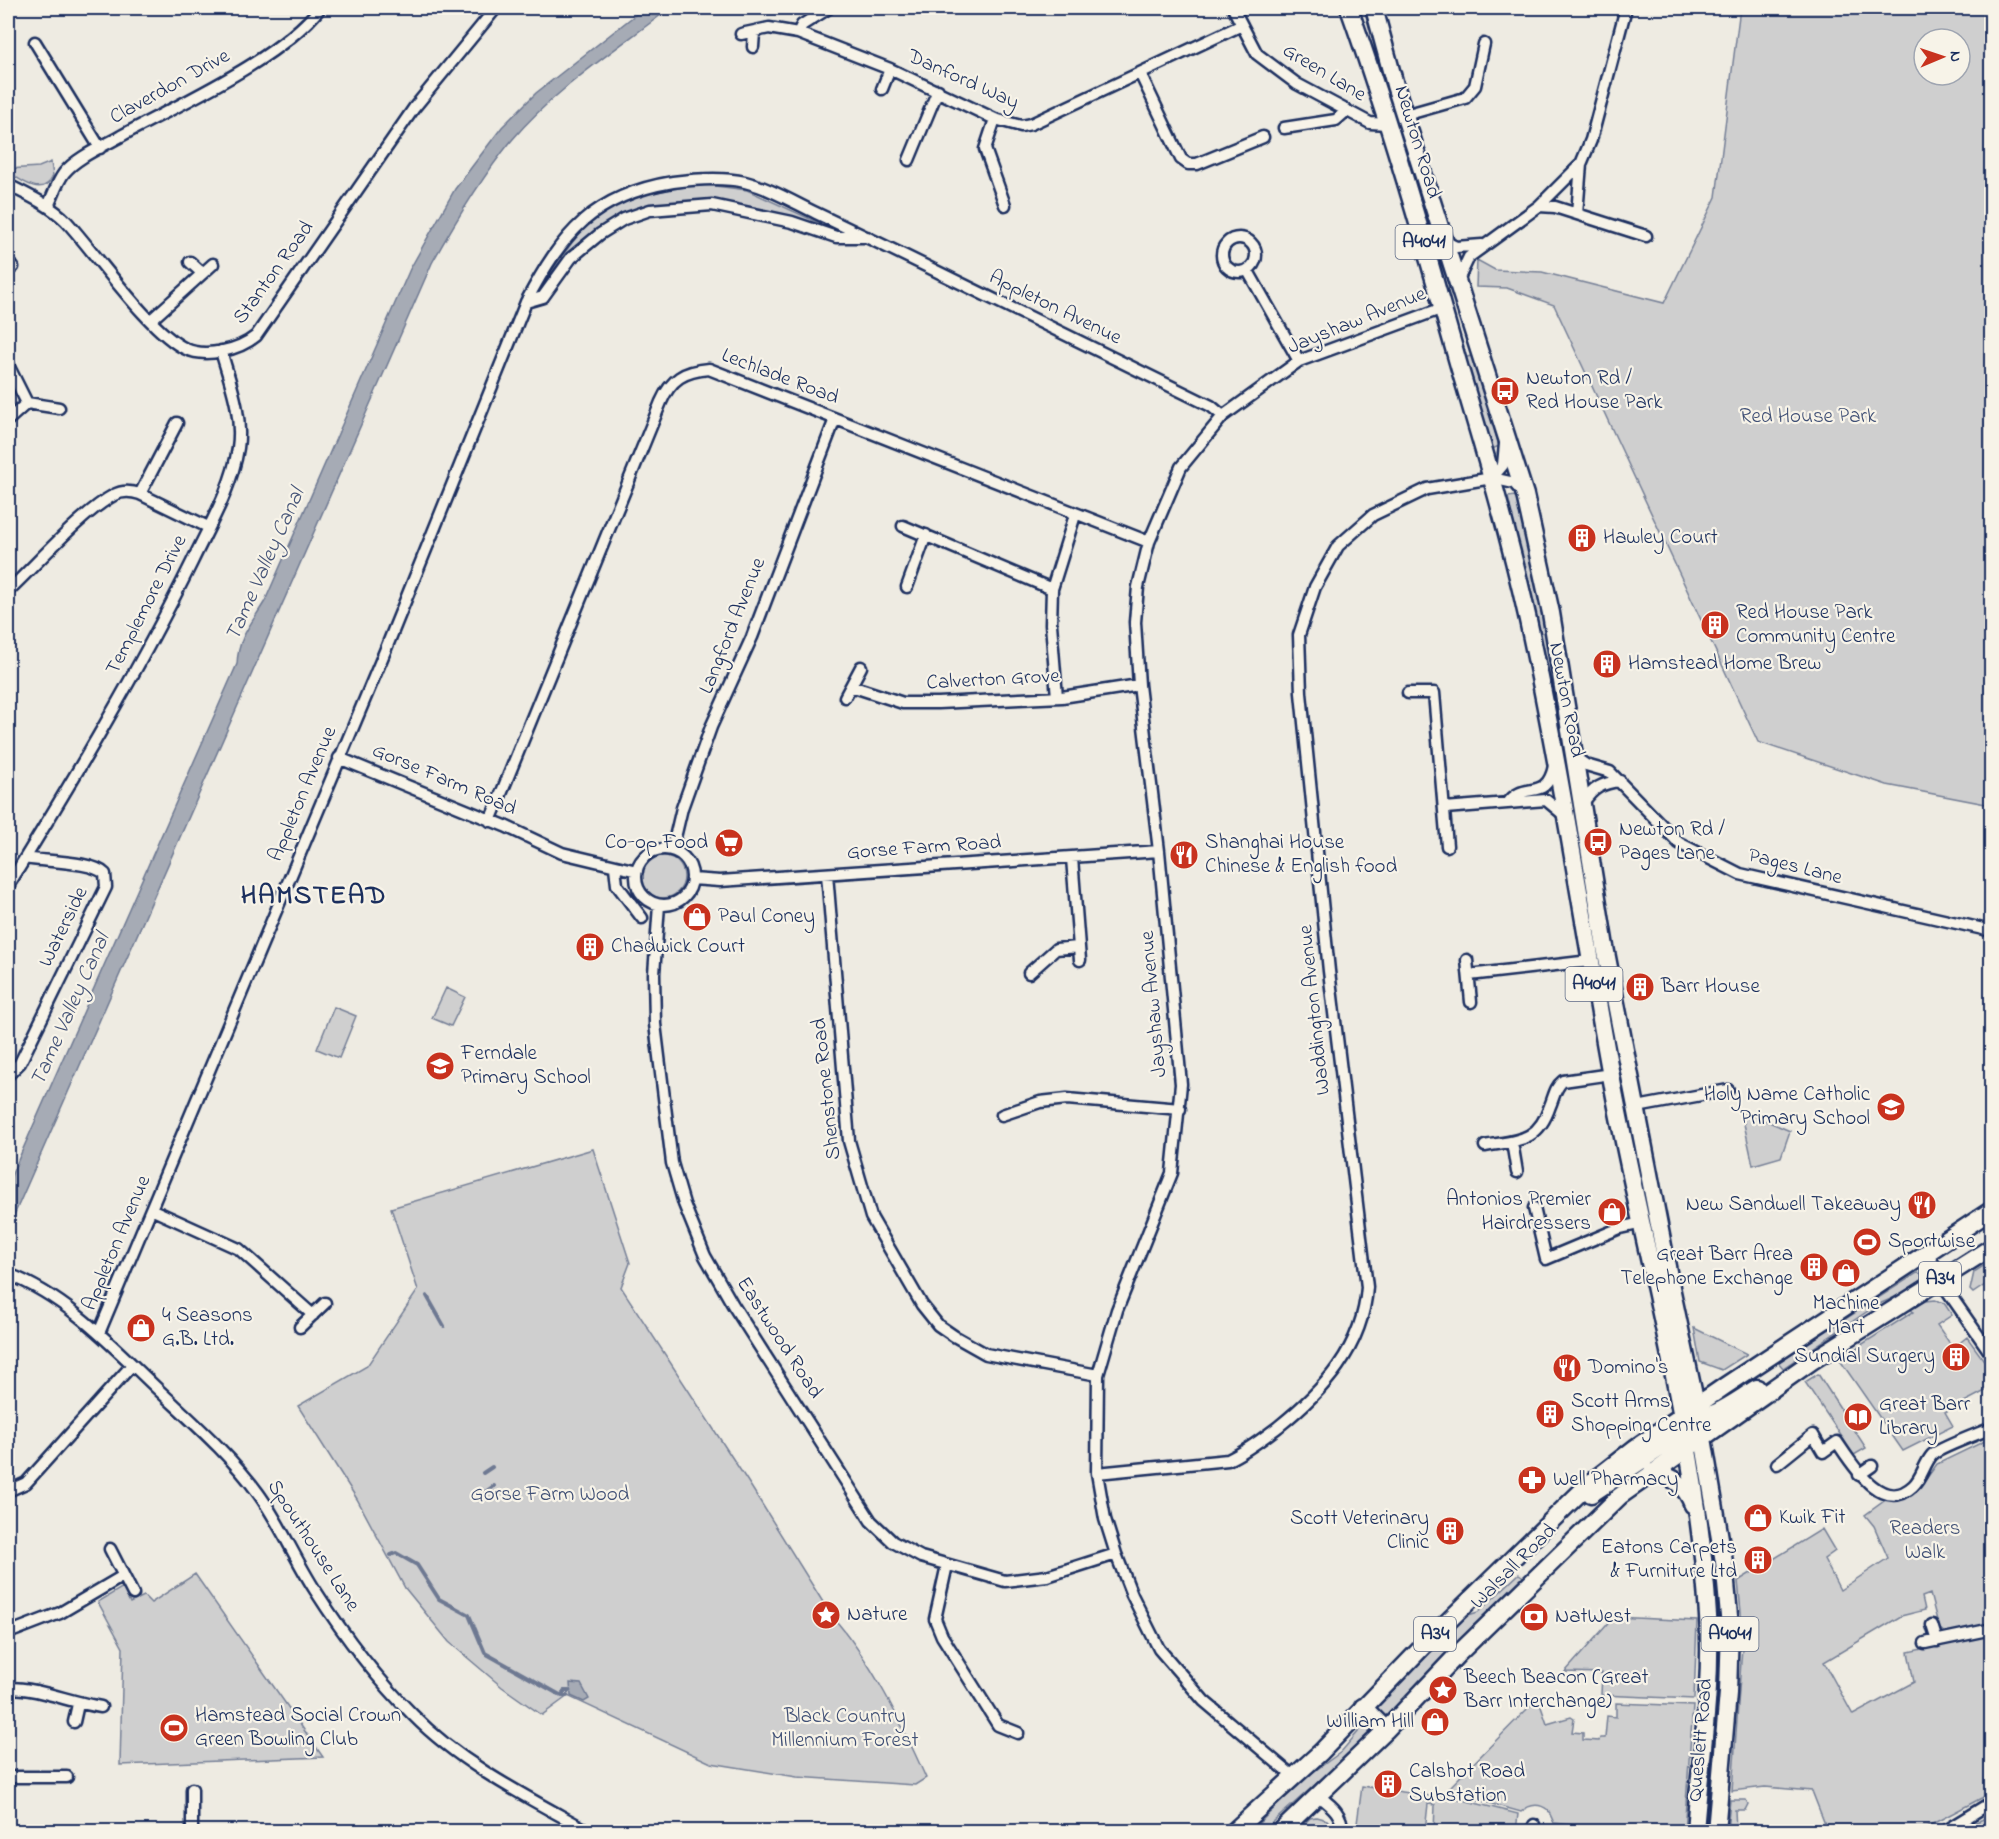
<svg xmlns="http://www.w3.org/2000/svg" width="1999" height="1839" viewBox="0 0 1999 1839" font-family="'Indie Flower',sans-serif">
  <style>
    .green { fill: #cfcfcf; stroke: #757f96; stroke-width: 1.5; fill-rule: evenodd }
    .water { fill: #a6abb5; stroke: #6e7992; stroke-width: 1.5 }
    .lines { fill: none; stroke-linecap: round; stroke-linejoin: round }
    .stream { stroke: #6e7992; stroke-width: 4 }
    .minor-casing { stroke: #1b2f5e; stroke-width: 15 }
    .trunk-casing { stroke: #1b2f5e; stroke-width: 21 }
    .minor { stroke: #f7f3e8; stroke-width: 10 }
    .trunk { stroke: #f7f3e8; stroke-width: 16 }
    .labels { text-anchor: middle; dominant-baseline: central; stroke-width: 4.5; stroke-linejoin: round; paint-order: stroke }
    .shield { fill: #f7f3e8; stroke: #5d6a87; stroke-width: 1.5 }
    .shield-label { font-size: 20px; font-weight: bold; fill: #1b2f5e }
    .street-label { font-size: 21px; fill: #1b2f5e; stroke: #f7f3e8 }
    .poi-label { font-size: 21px; fill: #1b2f5e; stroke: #f7f3e8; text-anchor: start }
    .park-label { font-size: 21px; fill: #3f4f75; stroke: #f7f3e8 }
    .water-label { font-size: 22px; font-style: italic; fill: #455478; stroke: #f7f3e8 }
    .district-label { font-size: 27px; font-weight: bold; letter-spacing: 1.5px; fill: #1b2f5e; stroke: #f7f3e8 }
  </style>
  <rect width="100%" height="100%" fill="#eeebe2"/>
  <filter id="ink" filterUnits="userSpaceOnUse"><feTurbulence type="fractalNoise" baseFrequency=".0167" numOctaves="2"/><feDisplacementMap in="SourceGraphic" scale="12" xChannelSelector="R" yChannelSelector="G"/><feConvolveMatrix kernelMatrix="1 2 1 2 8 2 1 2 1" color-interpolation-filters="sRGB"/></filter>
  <g filter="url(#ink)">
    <!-- green -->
    <path class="green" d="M1740,8H1991V805L1887,785L1758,742L1554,305L1507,288L1476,287L1477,260L1495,270L1542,272L1664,303L1716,197ZM1924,39H1960V75H1924Z
      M51,162L53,176C44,198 21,181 8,172V169L39,167Z
      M707,185L747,190L819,223L816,225L752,208L704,202L613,220L545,289L541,287C554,270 565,250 579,234C612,198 661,188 707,185Z
      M1474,355L1499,446L1490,450L1464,358Z
      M1515,496L1530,540L1636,1133L1631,1134L1552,712L1508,497Z
      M642 877a21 21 0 1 1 42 0a21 21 0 1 1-42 0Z
      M446,988L465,997L451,1026L432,1018Z
      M334,1007L356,1016L339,1058L317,1049Z
      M1741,1110L1790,1131L1781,1157L1753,1165Z
      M593,1149L630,1263L621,1287L750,1485L831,1615C872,1661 901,1722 926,1778L915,1785L797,1777L711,1763L568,1696L542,1715L502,1687L449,1642L405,1588L357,1499L298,1406L367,1366L418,1290L391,1208Z
      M1991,1261V1288L1988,1283L1973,1293L1970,1290L1974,1272Z
      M1917,1273L1926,1274L1928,1278L1920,1286L1877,1305L1783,1368L1778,1362Z
      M1935,1300L1944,1303L1952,1315L1937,1325L1953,1348L1967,1337L1991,1370V1388L1945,1412L1953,1426L1903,1451L1839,1359L1913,1312L1911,1309L1925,1301Z
      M1694,1328L1747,1354L1722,1370L1700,1362Z
      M1818,1374L1866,1448L1854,1455L1805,1382Z
      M1991,1438V1624L1945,1633L1939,1628L1930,1594L1922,1597L1925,1610L1901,1616L1824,1662L1853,1715L1914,1682L1908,1652L1991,1634V1793L1919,1831L1828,1832L1812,1791L1765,1787L1732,1791L1743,1633L1738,1581L1822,1529L1835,1551L1824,1559L1840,1590L1888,1558L1874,1526L1865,1515L1887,1499L1908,1497L1919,1489L1937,1464Z
      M195,1574L323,1757L120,1765L123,1648L98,1602L123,1587L130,1603L144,1596L151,1603Z
      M1519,1574L1525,1578L1437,1670L1424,1678L1388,1716L1381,1715L1376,1709L1465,1616L1478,1612Z
      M1715,1585H1719C1725,1668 1716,1749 1709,1831L1705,1832L1719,1641Z
      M1614,1617L1697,1621L1694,1699L1601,1695L1602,1673L1565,1672Z
      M1538,1698L1547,1724L1571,1717L1574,1719L1572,1732L1583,1733V1740L1599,1741L1600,1738H1605L1607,1716L1616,1717V1703L1693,1706L1684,1831H1588L1572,1825L1554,1823L1548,1810C1539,1803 1530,1804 1521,1812L1446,1791Z
      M1365,1724L1373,1733L1263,1831L1250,1832L1305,1778L1341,1752Z
      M1362,1786L1436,1797V1793L1518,1814L1516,1831H1434L1435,1805L1428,1804L1425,1831H1356Z
      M1730,1800H1746L1748,1804L1745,1810H1735L1736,1831H1727Z
      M1991,1815V1831L1951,1832C1965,1825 1978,1823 1991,1815Z
      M1316,1817L1327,1820L1332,1826L1326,1832L1301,1827L1310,1818Z"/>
    <!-- water -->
    <path class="water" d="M644,8H670C617,49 556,88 512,140C481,178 456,220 432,263L8,1229V1183L237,664C238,637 252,623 265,601L410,269L455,189L502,127L536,93Z
      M570,1683L581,1684L589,1699L584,1702L571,1696Z"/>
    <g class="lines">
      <!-- stream -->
      <path class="stream" d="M427,1296L444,1326
        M483,1473L492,1467
        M480,1496L494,1486
        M391,1555L396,1553L417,1565L439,1599L469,1615L485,1653L562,1696H567
        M562,1696L564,1691H569"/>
      <!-- minor casing -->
      <g class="minor-casing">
        <path id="minor" d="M1233,8L1257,54L1297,84L1370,123L1388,124
          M798,33L890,69L995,119L1021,126L1031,124L1242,25
          M741,34L769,28L798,33L802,25L829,8
          M35,42L100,148
          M753,47L754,32
          M1140,73L1181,159L1188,164H1197L1263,137
          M882,89L890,69
          M1405,115L1465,98L1475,86L1484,44
          M995,119L985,149L1005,205
          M1284,128L1336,120L1345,112
          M909,160L938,90
          M8,185C28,195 50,205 66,221C95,252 150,333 186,349C206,358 239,350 256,336L414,108L496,8
          M48,206C53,196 57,182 64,173C77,157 104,146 121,136C181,103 279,60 320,8
          M1539,206L1555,207L1646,236
          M1577,214L1581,164L1591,140L1626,8
          M1222 255a17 17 0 1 1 34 0a17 17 0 1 1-34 0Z
          M1444,241L1456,247L1482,245
          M190,262L202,273
          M8,269L13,267
          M1248,271L1299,361
          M1457,282L1469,257L1539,206L1581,164
          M526,302L543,297L571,258L600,234L624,219L650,210L712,205L792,222L836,237H867
          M151,320L213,264
          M8,365L27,403L8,420
          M27,403L59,408
          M1492,478L1503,465L1505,444
          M140,494L177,423
          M903,526L1052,589L1075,515
          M907,587L926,535
          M1052,589L1051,624L1057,697
          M8,591C37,564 81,513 114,495C123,490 131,491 140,494L208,527
          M851,686L903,703H938L1062,697L1139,685
          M1408,693H1434L1447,846
          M845,697L861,667
          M339,758L505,826L562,853L637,871
          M1576,758L1586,765L1610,772L1679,843L1740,874L1992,931
          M1508,803C1524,780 1546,803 1554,766
          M1583,803C1593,788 1602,783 1620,781
          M1445,808L1546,800L1564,815
          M490,821L661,402C671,379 684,371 709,369L1149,542
          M636 877a28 28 0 1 1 56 0a28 28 0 1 1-56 0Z
          M672,850L682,808L711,727L752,637L835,419
          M1072,858L1080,960
          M615,867L617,885L642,918
          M827,874L849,1141L871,1217L922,1305L938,1325L954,1336L986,1354L1098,1375
          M692,879L720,881L1159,851
          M8,886C73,780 137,674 192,562C209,526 232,488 238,448C243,415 230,382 221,351
          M659,905L654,974L655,1024L672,1163L684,1204L705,1256L733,1305L871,1521L893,1542L921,1557L1005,1581L1047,1576L1116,1554
          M1467,960L1471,1002
          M1029,973L1056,949L1078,947
          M1469,975L1590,961
          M8,1075L20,1063L106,887L105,874C93,861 44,862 25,858
          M1637,1107L1728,1090
          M1002,1115L1040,1102L1067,1099L1180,1109
          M1512,1142L1517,1172
          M1485,1146C1519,1140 1538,1142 1550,1106C1554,1097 1555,1087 1563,1081L1611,1074
          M1534,1208L1546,1259L1620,1228L1642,1223
          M153,1210L239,1249L313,1315
          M8,1274C70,1298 116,1350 164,1395C196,1425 232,1457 258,1493C280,1523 295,1559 315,1590C343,1634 376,1678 413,1715C462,1765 529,1798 590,1832
          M1939,1279L1992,1355
          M300,1327L325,1303
          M99,1333L385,651L526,302C562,233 594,195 673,182C696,179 722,177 745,182C770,188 793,202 816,213C858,233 900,253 942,274C1032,318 1121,362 1211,406L1223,416
          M1777,1464L1813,1435L1823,1452L1837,1442C1852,1464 1882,1515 1913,1486C1922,1478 1924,1464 1932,1455C1939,1448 1980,1433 1992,1428
          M1097,1473L1228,1460C1247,1451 1262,1439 1278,1427C1323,1391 1363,1348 1367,1287L1329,971L1301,693L1299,635L1315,587L1338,546L1373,515L1427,489L1492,478L1514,483L1521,491
          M1859,1475L1872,1466
          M8,1491L26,1483L132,1365
          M110,1549L133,1594
          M947,1565L935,1619L942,1636L998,1725L1018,1733
          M1932,1625L1937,1641
          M8,1633L60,1613L123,1576
          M1925,1643L1992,1629
          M8,1688C40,1688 69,1702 101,1707
          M74,1722L78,1704
          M8,1777H67
          M1294,1777L1204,1701L1159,1649L1132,1595L1116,1554L1105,1519L1097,1473L1098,1375L1117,1310L1172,1173L1181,1084L1159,851L1139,685L1135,622L1138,587L1149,542L1181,467L1223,416L1299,361L1443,308
          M192,1789V1832
          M1319,1796C1332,1806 1343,1814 1342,1832
          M1532,1832L1534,1825
          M1943,1832L1992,1802"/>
      </g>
      <!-- trunk casing -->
      <g class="trunk-casing">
        <path id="trunk" d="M1349,8C1391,126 1425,246 1459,366C1484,450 1509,534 1528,620C1561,772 1584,928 1612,1081C1645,1259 1697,1435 1708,1616C1713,1688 1700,1760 1695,1832
          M1374,8L1395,85L1525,495L1551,613L1605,947L1671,1287L1703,1438L1724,1562L1730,1627L1728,1693L1716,1832
          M1924,1254L1939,1279
          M1688,1417C1714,1420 1735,1401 1757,1388
          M1652,1472C1673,1475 1686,1486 1693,1505
          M1591,1494L1674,1439L1684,1434H1694
          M1363,1707L1386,1730
          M1233,1832L1321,1752L1434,1635L1590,1483L1635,1448L1725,1386L1992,1210
          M1280,1832L1386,1730L1458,1654L1620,1496L1812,1361L1992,1247"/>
      </g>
      <!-- minor -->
      <use href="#minor" class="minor"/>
      <!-- trunk -->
      <use href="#trunk" class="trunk"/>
    </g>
  </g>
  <!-- icons -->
  <defs>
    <g id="bus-disc" transform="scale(1.5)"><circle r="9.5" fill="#c8321e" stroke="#f7f3e8"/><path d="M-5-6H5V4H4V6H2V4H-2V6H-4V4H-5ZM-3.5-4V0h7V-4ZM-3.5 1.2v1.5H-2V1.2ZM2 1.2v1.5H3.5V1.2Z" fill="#fff"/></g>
    <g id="building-disc" transform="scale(1.5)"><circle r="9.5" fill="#c8321e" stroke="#f7f3e8"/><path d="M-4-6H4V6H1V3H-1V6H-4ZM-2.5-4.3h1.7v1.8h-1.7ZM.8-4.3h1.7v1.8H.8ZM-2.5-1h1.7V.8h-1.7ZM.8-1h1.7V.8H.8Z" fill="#fff"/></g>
    <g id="supermarket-disc" transform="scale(1.5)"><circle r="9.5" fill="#c8321e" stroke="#f7f3e8"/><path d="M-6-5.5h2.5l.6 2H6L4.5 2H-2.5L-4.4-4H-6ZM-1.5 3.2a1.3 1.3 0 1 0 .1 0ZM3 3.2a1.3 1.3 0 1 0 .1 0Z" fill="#fff"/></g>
    <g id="restaurant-disc" transform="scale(1.5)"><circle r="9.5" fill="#c8321e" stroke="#f7f3e8"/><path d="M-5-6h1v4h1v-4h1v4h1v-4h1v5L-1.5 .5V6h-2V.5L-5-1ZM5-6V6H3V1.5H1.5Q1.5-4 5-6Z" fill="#fff"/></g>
    <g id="shop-disc" transform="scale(1.5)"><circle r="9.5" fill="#c8321e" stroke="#f7f3e8"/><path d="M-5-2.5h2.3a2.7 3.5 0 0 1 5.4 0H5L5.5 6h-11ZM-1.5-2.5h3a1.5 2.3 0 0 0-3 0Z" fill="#fff"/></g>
    <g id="school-disc" transform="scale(1.5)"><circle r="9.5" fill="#c8321e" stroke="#f7f3e8"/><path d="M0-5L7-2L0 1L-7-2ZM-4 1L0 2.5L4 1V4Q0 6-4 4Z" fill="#fff"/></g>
    <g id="stadium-disc" transform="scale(1.5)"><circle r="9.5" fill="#c8321e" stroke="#f7f3e8"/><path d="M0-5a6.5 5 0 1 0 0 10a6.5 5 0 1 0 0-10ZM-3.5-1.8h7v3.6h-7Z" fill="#fff"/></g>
    <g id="library-disc" transform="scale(1.5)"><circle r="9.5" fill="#c8321e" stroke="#f7f3e8"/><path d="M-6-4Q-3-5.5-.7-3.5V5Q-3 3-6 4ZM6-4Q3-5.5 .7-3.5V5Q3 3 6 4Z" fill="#fff"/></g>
    <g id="pharmacy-disc" transform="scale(1.5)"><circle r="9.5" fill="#c8321e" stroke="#f7f3e8"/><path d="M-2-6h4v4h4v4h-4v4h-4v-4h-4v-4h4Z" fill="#fff"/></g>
    <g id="sight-disc" transform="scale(1.5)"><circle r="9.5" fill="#c8321e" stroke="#f7f3e8"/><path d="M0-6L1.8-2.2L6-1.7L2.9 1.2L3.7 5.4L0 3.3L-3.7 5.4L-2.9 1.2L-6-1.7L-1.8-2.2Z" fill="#fff"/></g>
    <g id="bank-disc" transform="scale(1.5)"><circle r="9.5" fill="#c8321e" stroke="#f7f3e8"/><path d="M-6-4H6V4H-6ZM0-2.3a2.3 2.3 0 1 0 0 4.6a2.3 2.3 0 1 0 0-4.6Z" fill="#fff"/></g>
  </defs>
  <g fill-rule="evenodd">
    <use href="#bus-disc" x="1505" y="391"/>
    <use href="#building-disc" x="1582" y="538"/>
    <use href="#building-disc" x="1715" y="625"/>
    <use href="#building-disc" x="1607" y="664"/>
    <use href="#bus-disc" x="1598" y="842"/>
    <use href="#supermarket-disc" x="729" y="843"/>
    <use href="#restaurant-disc" x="1184" y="855"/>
    <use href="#shop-disc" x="697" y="917"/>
    <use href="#building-disc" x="590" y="947"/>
    <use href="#building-disc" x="1640" y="987"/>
    <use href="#school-disc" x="440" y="1066"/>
    <use href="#school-disc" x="1891" y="1107"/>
    <use href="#restaurant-disc" x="1922" y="1205"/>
    <use href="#shop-disc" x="1612" y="1212"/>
    <use href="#stadium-disc" x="1867" y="1242"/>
    <use href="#building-disc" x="1814" y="1267"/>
    <use href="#shop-disc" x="1846" y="1273"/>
    <use href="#shop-disc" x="141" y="1328"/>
    <use href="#building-disc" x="1956" y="1357"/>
    <use href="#restaurant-disc" x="1567" y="1368"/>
    <use href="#building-disc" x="1550" y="1414"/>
    <use href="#library-disc" x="1858" y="1417"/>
    <use href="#pharmacy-disc" x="1532" y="1480"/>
    <use href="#shop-disc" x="1758" y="1518"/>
    <use href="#building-disc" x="1450" y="1531"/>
    <use href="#building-disc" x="1758" y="1560"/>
    <use href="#sight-disc" x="826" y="1615"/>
    <use href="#bank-disc" x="1534" y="1617"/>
    <use href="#sight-disc" x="1443" y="1690"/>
    <use href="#shop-disc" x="1435" y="1722"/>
    <use href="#stadium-disc" x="174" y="1728"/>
    <use href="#building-disc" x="1388" y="1784"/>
  </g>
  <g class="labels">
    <!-- shield labels -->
    <g class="shield">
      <rect x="1395.5" y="225" width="57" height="34" rx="4.5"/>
      <rect x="1565.5" y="967" width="57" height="34" rx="4.5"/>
      <rect x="1919" y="1262" width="42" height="34" rx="4.5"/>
      <rect x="1414" y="1617" width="42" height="34" rx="4.5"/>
      <rect x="1701.5" y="1617" width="57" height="34" rx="4.5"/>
    </g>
    <g class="shield-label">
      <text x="1424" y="242">A4041</text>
      <text x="1594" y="984">A4041</text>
      <text x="1940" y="1279">A34</text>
      <text x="1435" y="1634">A34</text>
      <text x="1730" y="1634">A4041</text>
    </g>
    <!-- street labels -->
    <g class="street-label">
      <text transform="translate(1324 73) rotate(31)">Green Lane</text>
      <text transform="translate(963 80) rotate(24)">Danford Way</text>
      <text transform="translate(170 87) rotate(-29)">Claverdon Drive</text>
      <text transform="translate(1417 142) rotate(73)">Newton Road</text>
      <text transform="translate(274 273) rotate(-54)">Stanton Road</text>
      <text transform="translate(1055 308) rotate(26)">Appleton Avenue</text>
      <text transform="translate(1357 321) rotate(-22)">Jayshaw Avenue</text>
      <text transform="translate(780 377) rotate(21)">Lechlade Road</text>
      <text transform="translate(147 605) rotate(-63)">Templemore Drive</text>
      <text transform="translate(733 626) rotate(-68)">Langford Avenue</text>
      <text transform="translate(993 680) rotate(-3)">Calverton Grove</text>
      <text transform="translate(1566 700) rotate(79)">Newton Road</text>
      <text transform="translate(444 780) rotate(23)">Gorse Farm Road</text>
      <text transform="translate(303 794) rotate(-67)">Appleton Avenue</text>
      <text transform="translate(924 848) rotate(-4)">Gorse Farm Road</text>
      <text transform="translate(1795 867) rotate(14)">Pages Lane</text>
      <text transform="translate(64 927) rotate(-64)">Waterside</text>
      <text transform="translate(1154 1004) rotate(-95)">Jayshaw Avenue</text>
      <text transform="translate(1315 1010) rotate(-96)">Waddington Avenue</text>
      <text transform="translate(827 1089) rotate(-96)">Shenstone Road</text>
      <text transform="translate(117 1243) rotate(-67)">Appleton Avenue</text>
      <text transform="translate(779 1338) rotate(57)">Eastwood Road</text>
      <text transform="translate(313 1546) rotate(57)">Spouthouse Lane</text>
      <text transform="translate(1514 1567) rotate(-45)">Walsall Road</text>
      <text transform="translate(1701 1740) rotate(-85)">Queslett Road</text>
    </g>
    <!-- poi labels -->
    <g class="poi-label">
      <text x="1526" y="379">Newton Rd /<tspan x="1526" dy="24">Red House Park</tspan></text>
      <text x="1603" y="538">Hawley Court</text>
      <text x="1736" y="613">Red House Park<tspan x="1736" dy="24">Community Centre</tspan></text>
      <text x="1628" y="664">Hamstead Home Brew</text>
      <text x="1619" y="830">Newton Rd /<tspan x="1619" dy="24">Pages Lane</tspan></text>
      <text x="708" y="843" text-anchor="end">Co-op Food</text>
      <text x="1205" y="843">Shanghai House<tspan x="1205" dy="24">Chinese &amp; English food</tspan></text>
      <text x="718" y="917">Paul Coney</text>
      <text x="611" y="947">Chadwick Court</text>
      <text x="1661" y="987">Barr House</text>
      <text x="461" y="1054">Ferndale<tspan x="461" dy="24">Primary School</tspan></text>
      <text x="1870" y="1095" text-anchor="end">Holy Name Catholic<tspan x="1870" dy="24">Primary School</tspan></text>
      <text x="1591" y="1200" text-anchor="end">Antonios Premier<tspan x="1591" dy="24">Hairdressers</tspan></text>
      <text x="1901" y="1205" text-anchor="end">New Sandwell Takeaway</text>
      <text x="1888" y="1242">Sportwise</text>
      <text x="1793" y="1255" text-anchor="end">Great Barr Area<tspan x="1793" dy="24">Telephone Exchange</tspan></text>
      <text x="1846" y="1304" text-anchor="middle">Machine<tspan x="1846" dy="24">Mart</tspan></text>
      <text x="162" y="1316">4 Seasons<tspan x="162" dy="24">G.B. Ltd.</tspan></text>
      <text x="1935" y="1357" text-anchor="end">Sundial Surgery</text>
      <text x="1588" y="1368">Domino's</text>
      <text x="1571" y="1402">Scott Arms<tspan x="1571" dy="24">Shopping Centre</tspan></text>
      <text x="1879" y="1405">Great Barr<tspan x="1879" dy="24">Library</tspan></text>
      <text x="1553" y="1480">Well Pharmacy</text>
      <text x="1779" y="1518">Kwik Fit</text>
      <text x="1429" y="1519" text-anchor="end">Scott Veterinary<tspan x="1429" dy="24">Clinic</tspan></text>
      <text x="1737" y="1548" text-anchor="end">Eatons Carpets<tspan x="1737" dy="24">&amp; Furniture Ltd</tspan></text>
      <text x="847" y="1615">Nature</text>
      <text x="1555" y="1617">NatWest</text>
      <text x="1464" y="1678">Beech Beacon (Great<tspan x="1464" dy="24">Barr Interchange)</tspan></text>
      <text x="195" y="1716">Hamstead Social Crown<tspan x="195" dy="24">Green Bowling Club</tspan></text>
      <text x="1414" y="1722" text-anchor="end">William Hill</text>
      <text x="1409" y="1772">Calshot Road<tspan x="1409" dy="24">Substation</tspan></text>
    </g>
    <!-- park labels -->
    <g class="park-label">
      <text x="1808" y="417">Red House Park</text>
      <text x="550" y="1495">Gorse Farm Wood</text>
      <text x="1925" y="1529">Readers<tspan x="1925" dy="24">Walk</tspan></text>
      <text x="845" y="1717">Black Country<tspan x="845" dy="24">Millennium Forest</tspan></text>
    </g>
    <!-- water labels -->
    <g class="water-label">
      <text transform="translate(266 565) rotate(-66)">Tame Valley Canal</text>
      <text transform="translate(71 1010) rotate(-66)">Tame Valley Canal</text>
    </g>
    <!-- district labels -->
    <g class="district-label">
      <text x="314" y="896">HAMSTEAD</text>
    </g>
  </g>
  <!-- margin -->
  <rect width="1999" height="1839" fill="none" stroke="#f7f3e8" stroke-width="30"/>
  <rect x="15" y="15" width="1969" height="1809" fill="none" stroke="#1b2f5e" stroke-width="2" filter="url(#ink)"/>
  <!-- north arrow -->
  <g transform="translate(1942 57) rotate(88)"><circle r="28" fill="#f7f3e8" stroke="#9fa5b1" stroke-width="1.5"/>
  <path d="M0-4.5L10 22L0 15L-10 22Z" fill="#c8321e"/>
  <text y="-9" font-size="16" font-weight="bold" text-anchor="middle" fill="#1b2f5e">N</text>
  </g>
</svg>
